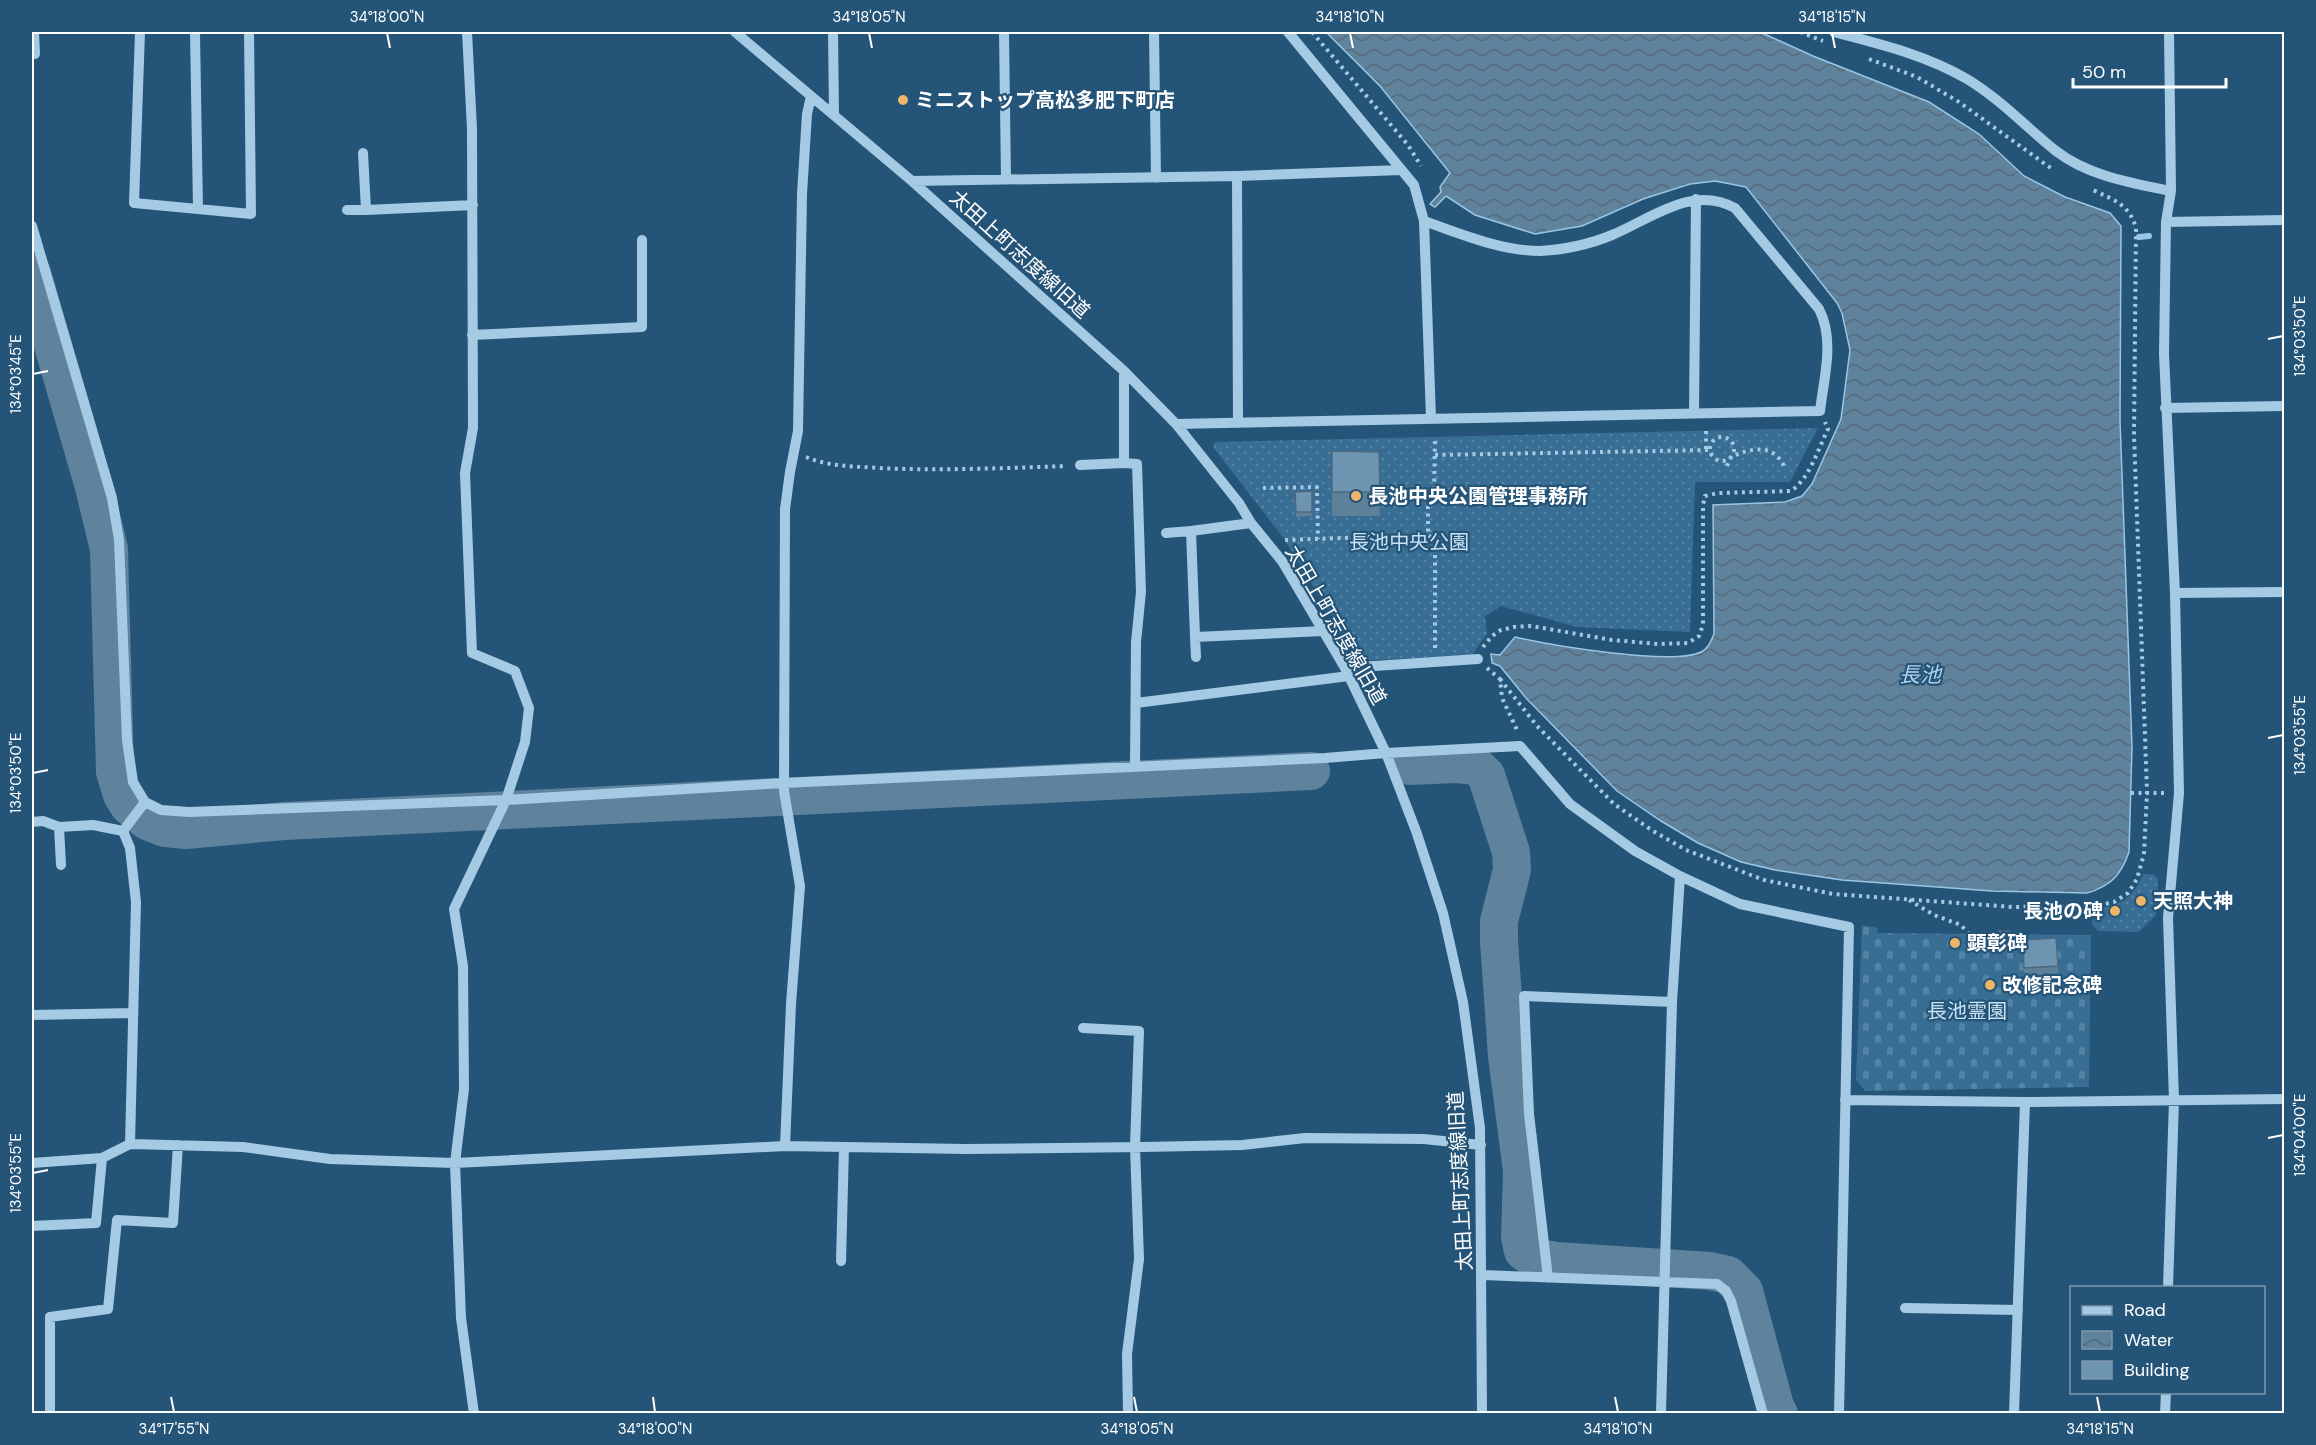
<svg xmlns="http://www.w3.org/2000/svg" width="2316" height="1445" viewBox="0 0 2316 1445" font-family="'DM Sans','Noto Sans JP',sans-serif">
  <style>
    .grass { fill: url(#grass-dots) }
    .cemetery { fill: url(#cemetery-stones) }
    .water { fill: url(#water-waves); stroke: #99c6e4; stroke-width: 1.5 }
    .lines { fill: none; stroke-linecap: round; stroke-linejoin: round }
    .stream { stroke: #99c6e4; stroke-width: 6 }
    .river { stroke: #5f829d; stroke-width: 38 }
    .path { stroke: #a5cae3; stroke-width: 4; stroke-dasharray: 3 4.5; stroke-linecap: butt }
    .minor { stroke: #a5cae3; stroke-width: 10 }
    .wall { fill: #5e8099 }
    .building { fill: #6d95b2; stroke: #4c687d; stroke-width: 1.5 }
    .ticks { fill: none; stroke: #fff; stroke-width: 2 }
    .poi-dot { fill: #edb569; stroke: #245477; stroke-width: 2 }
    .labels { text-anchor: middle; dominant-baseline: central; stroke-width: 4.5; stroke-linejoin: round; paint-order: stroke }
    .poi-label { font-size: 20px; font-weight: bold; fill: #fff; stroke: #245477; text-anchor: start }
    .street-label { font-size: 20px; fill: #fff; stroke: #245477 }
    .park-label { font-size: 20px; fill: #c7e1f3; stroke: #245477 }
    .water-label { font-size: 21px; font-style: italic; fill: #b0d3eb; stroke: #245477 }
    .neatline { fill: none; stroke: #fff; stroke-width: 2 }
    .ticks-label { font-size: 15px; text-anchor: middle; fill: #fff }
  </style>
  <defs>
    <pattern id="grass-dots" width="8" height="8" patternUnits="userSpaceOnUse" patternTransform="scale(1.5)"><rect width="8" height="8" fill="#386e94"/><path d="M2 2h.1M6 6h.1" fill="none" stroke="#5684a4" stroke-width="1.8" stroke-linecap="round"/></pattern>
    <pattern id="cemetery-stones" width="16" height="16" patternUnits="userSpaceOnUse" patternTransform="scale(1.5)"><rect width="16" height="16" fill="#386e94"/><path d="M2 7V4a2 2 0 0 1 4 0v3zM10 15v-3a2 2 0 0 1 4 0v3z" fill="#5684a4"/></pattern>
    <pattern id="water-waves" width="16" height="10" patternUnits="userSpaceOnUse" patternTransform="scale(1.5)"><rect width="16" height="10" fill="#5f829d"/><path d="M0 5q4-4 8 0t8 0" fill="none" stroke="#566a79"/></pattern>
  </defs>
  <rect width="100%" height="100%" fill="#245477"/>
  <!-- grass -->
  <path class="grass" d="M1818,428L1790,482H1695L1690,632L1577,627L1501,606L1485,616L1487,634L1472,655L1358,661L1285,540L1213,447L1215,442Z
    M2143,874L2155,875L2158,880L2156,915L2139,932L2098,931L2092,924L2095,909C2121,905 2133,899 2143,874Z"/>
  <!-- cemetery -->
  <path class="cemetery" d="M1862,925L1878,928L1877,933L2091,935L2089,1087L1865,1091L1856,1080Z"/>
  <!-- water -->
  <path class="water" d="M1326,32H1760L1813,56L1929,102L1979,134L2024,176L2065,197L2110,213L2121,226L2120,420L2132,747L2129,852C2121,875 2111,886 2087,893L1992,891L1842,880L1775,870L1741,862L1698,843L1661,821L1617,791L1526,698L1500,666L1492,663L1491,654L1500,655L1515,637C1550,645 1672,666 1701,652C1708,649 1711,641 1714,634L1713,505L1785,502L1802,496L1812,484L1841,419L1850,350L1842,313L1837,303L1746,187L1715,181L1690,184L1643,199L1582,226L1535,234L1475,215L1446,196L1435,207L1430,204L1441,192L1440,187L1450,173L1380,86Z"/>
  <g class="lines">
    <!-- stream -->
    <path class="stream" d="M2139,237L2149,236"/>
    <!-- river -->
    <path class="river" d="M32,273L94,487L109,549L115,772L122,795L129,806L147,821L165,828L186,830L284,821L1311,771
      M1409,766L1457,764L1476,766L1486,775L1511,852L1512,870L1499,921V941L1507,1056L1522,1171L1520,1237L1523,1251L1530,1256L1555,1261L1710,1271L1728,1275L1744,1291L1775,1406L1779,1414"/>
    <!-- path -->
    <path class="path" d="M1312,32L1408,145L1421,166
      M1800,32L1823,41
      M1869,59L1917,77L1959,102L2052,169
      M1706,431V450
      M1710 449a12 12 0 1 1 24 0a12 12 0 1 1-24 0Z
      M1435,455L1710,450
      M806,457C830,467 853,466 878,468C941,471 1004,468 1067,466
      M1727,466L1731,457C1750,448 1773,443 1784,466
      M1263,488L1317,487L1318,539
      M1285,540L1428,535
      M1483,647L1492,636L1501,630L1514,627L1531,626L1612,640L1658,644L1688,643L1699,636L1703,625V505L1705,496L1718,493L1791,491C1810,478 1818,449 1828,429L1825,422
      M1435,648V540L1428,535V505L1434,499L1435,437
      M1487,668L1500,679L1502,698L1518,732
      M1500,679L1537,726L1614,804L1653,831L1686,850L1764,880L1833,894L2013,907L2095,906L2114,902L2128,893L2137,879L2144,854L2147,792L2134,435L2136,228C2129,204 2114,200 2093,190
      M2131,793H2166
      M1909,900L1934,915L1961,925L1968,933"/>
    <!-- minor -->
    <path class="minor" d="M34,32L35,54
      M140,32L134,203L251,214L249,32
      M195,32L198,209
      M467,32L472,129L473,428L465,473L472,653L515,671L529,708L525,742L506,800L454,909L463,966L464,1089L455,1163L461,1318L474,1414
      M735,32L912,181L1124,371L1176,424L1239,503L1251,523L1282,561L1345,668L1386,753L1416,831L1443,913L1463,1002L1480,1128L1482,1414
      M833,32L834,115
      M1004,32L1006,179
      M1154,32L1156,178
      M1288,32L1414,185L1424,221L1431,418
      M1834,32C1880,44 1926,55 1967,79C2000,99 2026,127 2056,151C2088,176 2132,183 2171,191
      M363,153L366,210L473,205
      M1237,176L1238,422
      M912,181L1237,176L1401,170
      M347,210H366
      M2166,222L2284,220
      M32,226L112,498L119,540L127,740L133,782L145,802L161,810L189,812L506,800L784,783L1325,758L1386,753L1520,746L1570,804L1635,851L1680,876L1740,904L1849,927L1839,1414
      M472,335L642,327V240
      M2165,408L2284,406
      M1694,413L1696,199
      M1176,424L1820,411C1824,377 1835,340 1819,309L1735,208C1692,184 1651,219 1612,235C1591,244 1563,250 1540,251C1501,251 1461,234 1424,221
      M1124,463L1137,464L1141,592L1136,642L1135,766
      M1080,465L1124,463V371
      M1251,523L1191,531L1195,637L1323,631
      M1166,533L1191,531
      M2175,593L2284,592
      M1195,637L1196,657
      M1345,668L1478,659
      M1136,703L1349,676
      M32,822L43,821L59,827
      M61,865L59,827L93,825L123,831
      M32,1015L133,1013
      M1083,1028L1139,1031L1135,1147L1139,1259L1127,1354L1128,1414
      M1845,1100L2025,1102L2284,1099
      M130,1144L136,902L130,848L123,831L145,802
      M785,1146L791,1004L800,886L784,791L785,509L790,472L798,431L802,194L807,114L811,96
      M32,1163L102,1158L130,1144L243,1147L330,1159L455,1163L785,1146L966,1149L1143,1147L1242,1145L1305,1138L1424,1139L1481,1145
      M32,1226L96,1223L102,1158
      M841,1261L844,1147
      M1483,1275L1717,1284L1726,1291L1731,1301L1763,1414
      M1548,1278L1529,1114L1524,996L1672,1002
      M2168,1288L2174,1100L2168,918L2179,793L2175,593L2164,354L2166,222L2171,191L2169,32
      M1905,1308L2018,1310
      M50,1414V1317L108,1309L117,1220L173,1223L178,1145
      M1661,1414L1672,1002L1680,876
      M2014,1414L2025,1102
      M2165,1414L2166,1392"/>
  </g>
  <!-- wall -->
  <path class="wall" d="M1332,451L1379,452L1380,516H1332Z
    M1312,491V516L1296,517L1295,492Z
    M1998,931H2009V948L1997,947Z
    M2023,940L2058,966V975L2024,976Z"/>
  <!-- building -->
  <path class="building" d="M1332,451L1379,452L1380,492H1332Z
    M1312,491V512H1296L1295,492Z
    M1998,931H2009V943H1997Z
    M2056,938L2058,966L2024,968L2023,940Z"/>
  <!-- ticks -->
  <path class="ticks" d="M387,33L390,48M869,33L872,48M1350,33L1353,48M1832,33L1835,48M2268,339L2283,336M33,374L48,371M2268,738L2283,735M33,773L48,770M2268,1138L2283,1135M33,1173L48,1170M171,1397L174,1412M653,1397L655,1412M1134,1397L1137,1412M1615,1397L1618,1412M2097,1397L2100,1412"/>
  <!-- markers -->
  <g class="poi-dot">
    <circle cx="903" cy="100" r="6"/>
    <circle cx="1356" cy="496" r="6"/>
    <circle cx="2141" cy="901" r="6"/>
    <circle cx="2115" cy="911" r="6"/>
    <circle cx="1955" cy="943" r="6"/>
    <circle cx="1990" cy="985" r="6"/>
  </g>
  <g class="labels">
    <!-- poi labels -->
    <g class="poi-label">
      <text x="915" y="100">ミニストップ高松多肥下町店</text>
      <text x="1368" y="496">長池中央公園管理事務所</text>
      <text x="2153" y="901">天照大神</text>
      <text x="2103" y="911" text-anchor="end">長池の碑</text>
      <text x="1967" y="943">顕彰碑</text>
      <text x="2002" y="985">改修記念碑</text>
    </g>
    <!-- street labels -->
    <g class="street-label">
      <text transform="translate(1020 254) rotate(42)">太田上町志度線旧道</text>
      <text transform="translate(1336 625) rotate(60)">太田上町志度線旧道</text>
      <text transform="translate(1460 1181) rotate(-93)">太田上町志度線旧道</text>
    </g>
    <!-- park labels -->
    <g class="park-label">
      <text x="1409" y="542">長池中央公園</text>
      <text x="1967" y="1011">長池霊園</text>
    </g>
    <!-- water labels -->
    <g class="water-label">
      <text x="1920" y="675">長池</text>
    </g>
  </g>
  <!-- border -->
  <rect width="2316" height="1445" fill="none" stroke="#245477" stroke-width="66"/>
  <!-- legend -->
  <rect x="2070" y="1286" width="195" height="108" fill="#245477" stroke="#7c98ad" stroke-width="1.5"/>
  <rect x="2082" y="1306" width="30" height="9" fill="#a5cae3" stroke="#7c98ad" stroke-width="1.5"/>
  <text x="2124" y="1316" font-size="18" fill="#ffffff">Road</text>
  <rect x="2082" y="1331" width="30" height="18" fill="url(#water-waves)" stroke="#7c98ad" stroke-width="1.5"/>
  <text x="2124" y="1346" font-size="18" fill="#ffffff">Water</text>
  <rect x="2082" y="1361" width="30" height="18" fill="#6d95b2" stroke="#7c98ad" stroke-width="1.5"/>
  <text x="2124" y="1376" font-size="18" fill="#ffffff">Building</text>
  <!-- scale -->
  <path d="M2073 78v9h153v-9" fill="none" stroke="#ffffff" stroke-width="3"/>
  <text x="2082" y="78" font-size="18" fill="#ffffff" stroke="#245477" stroke-width="4.5" paint-order="stroke">50 m</text>
  <rect x="33" y="33" width="2250" height="1379" class="neatline"/>
  <g class="ticks-label">
    <text x="387" y="22">34°18'00"N</text>
    <text x="869" y="22">34°18'05"N</text>
    <text x="1350" y="22">34°18'10"N</text>
    <text x="1832" y="22">34°18'15"N</text>
    <text transform="translate(2300 336) rotate(-90)" y="5">134°03'50"E</text>
    <text transform="translate(16 374) rotate(-90)" y="5">134°03'45"E</text>
    <text transform="translate(2300 735) rotate(-90)" y="5">134°03'55"E</text>
    <text transform="translate(16 773) rotate(-90)" y="5">134°03'50"E</text>
    <text transform="translate(2300 1135) rotate(-90)" y="5">134°04'00"E</text>
    <text transform="translate(16 1173) rotate(-90)" y="5">134°03'55"E</text>
    <text x="174" y="1434">34°17'55"N</text>
    <text x="655" y="1434">34°18'00"N</text>
    <text x="1137" y="1434">34°18'05"N</text>
    <text x="1618" y="1434">34°18'10"N</text>
    <text x="2100" y="1434">34°18'15"N</text>
  </g>
</svg>
